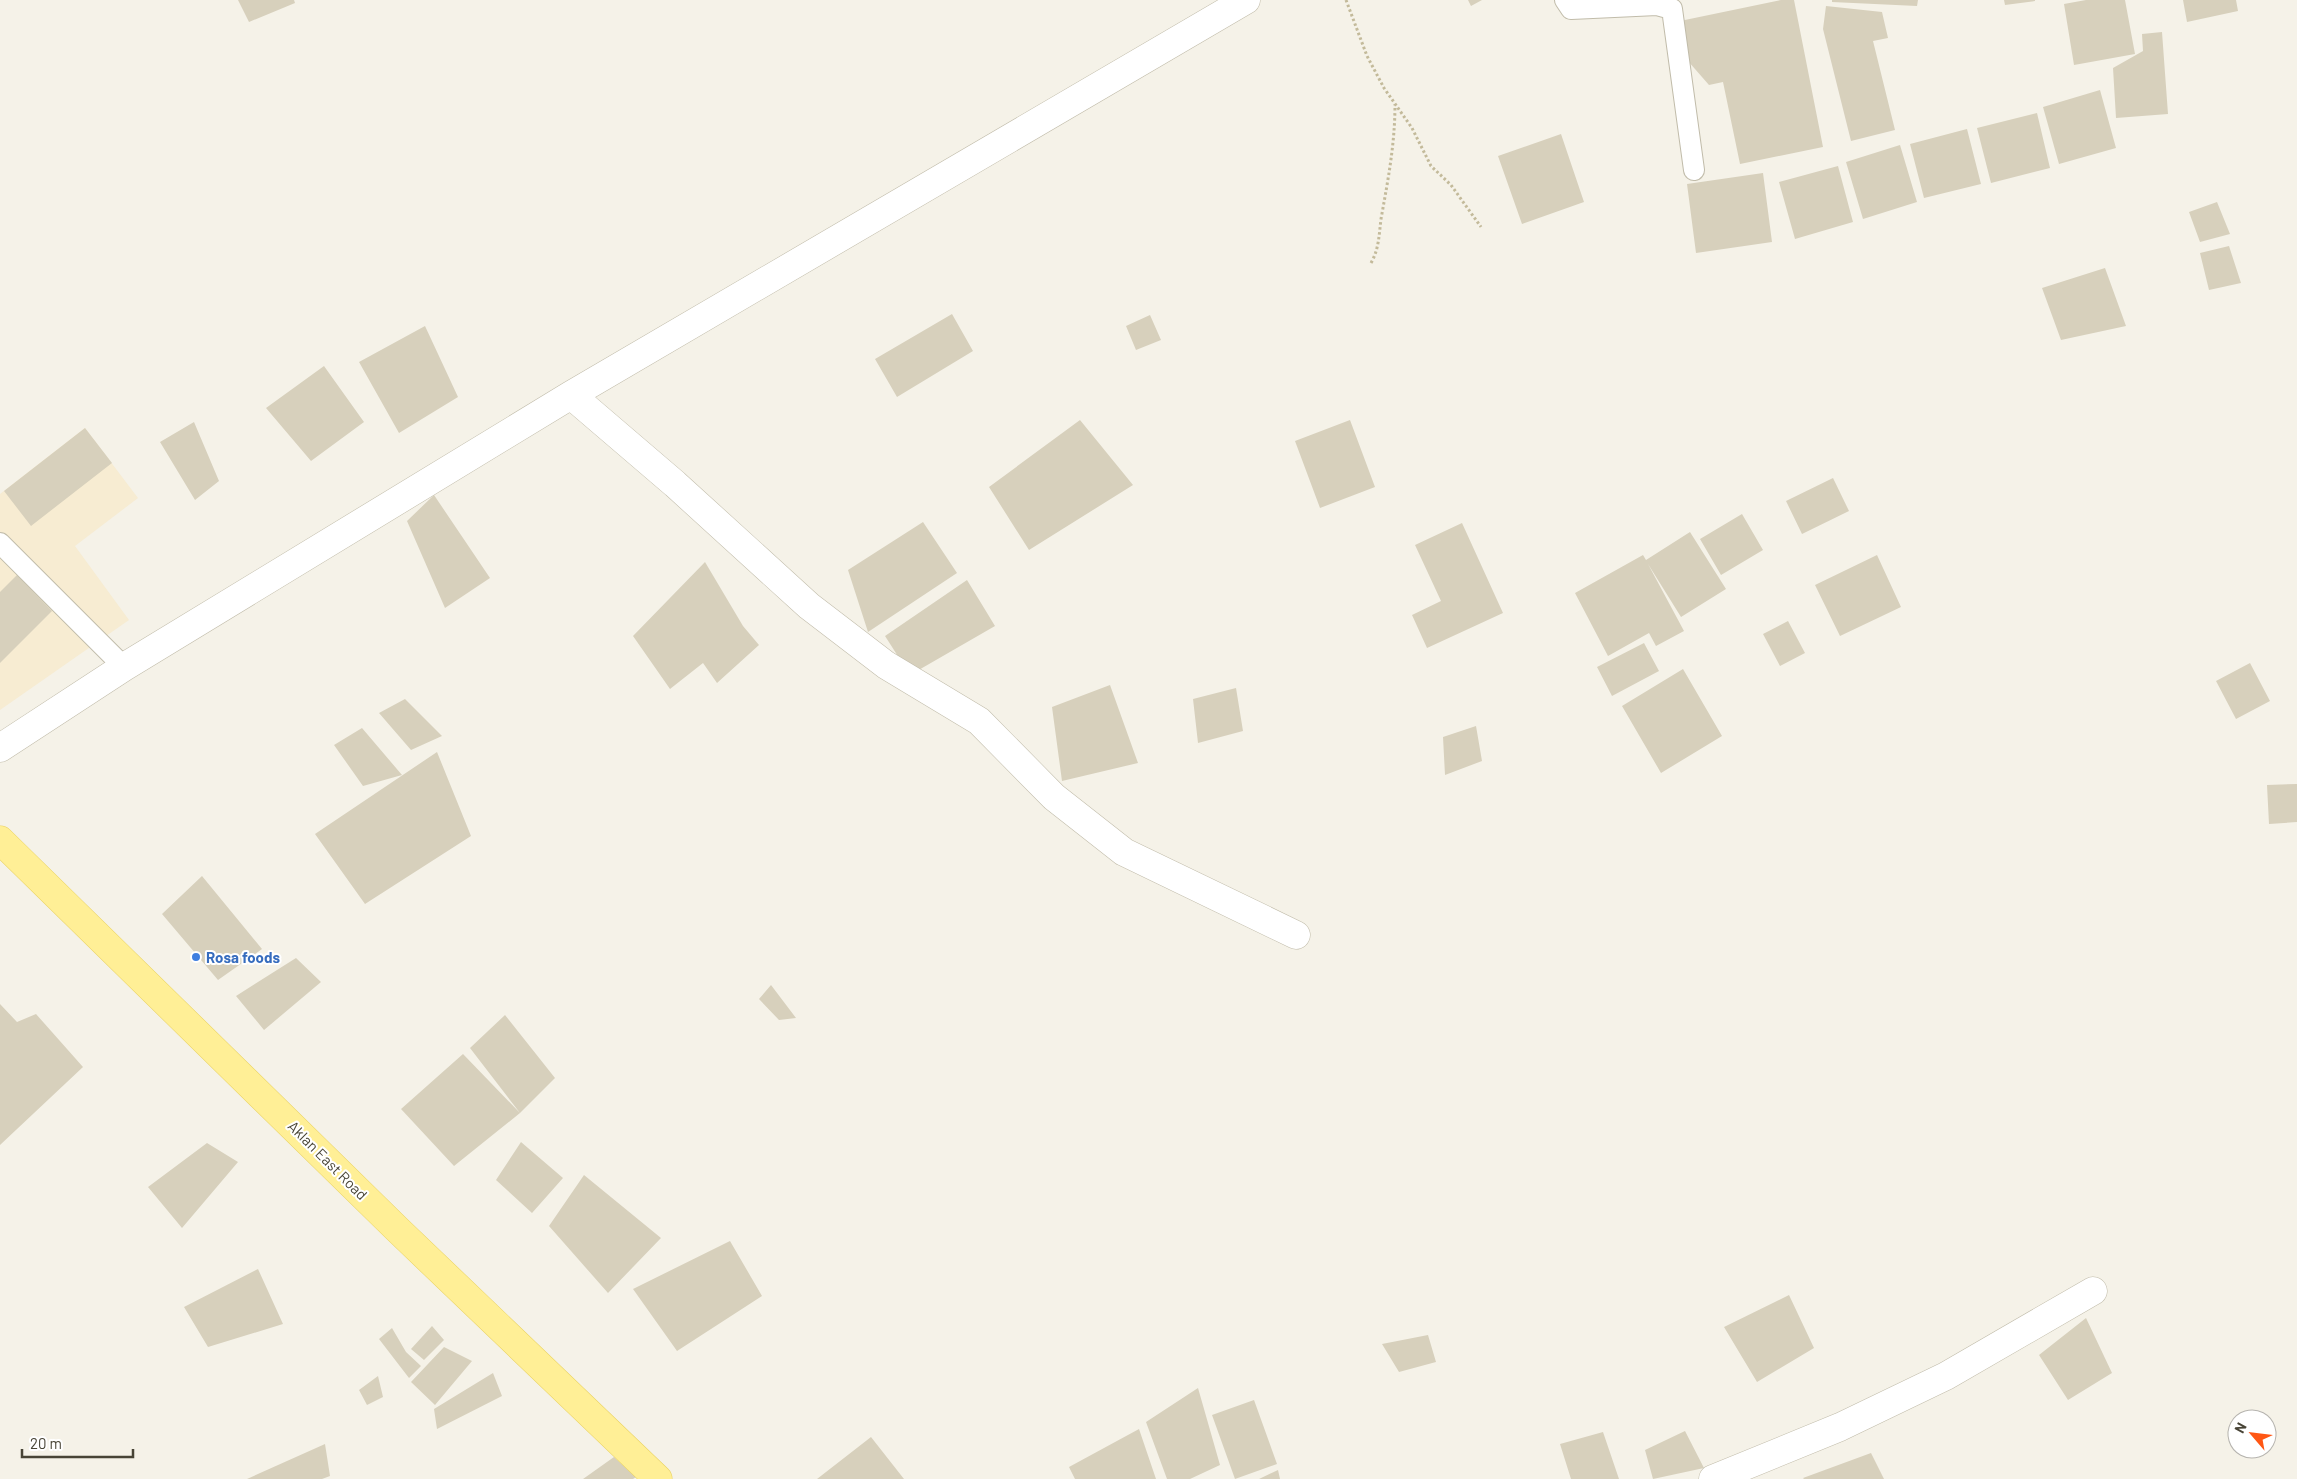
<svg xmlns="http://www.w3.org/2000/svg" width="2297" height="1479" viewBox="0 0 2297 1479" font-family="Barlow,sans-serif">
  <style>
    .commercial { fill: #f7ecd2 }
    .building { fill: #d7d0bc }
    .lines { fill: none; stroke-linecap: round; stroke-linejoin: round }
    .service-casing { stroke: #c1bcaa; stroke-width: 22 }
    .minor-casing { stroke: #c1bcaa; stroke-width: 29 }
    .primary-casing { stroke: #e9d261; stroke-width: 29 }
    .path { stroke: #c3ba9a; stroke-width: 3; stroke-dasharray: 2.5 2.5; stroke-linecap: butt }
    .service { stroke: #fff; stroke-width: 20 }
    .minor { stroke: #fff; stroke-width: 28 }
    .primary { stroke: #ffef96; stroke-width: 28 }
    .shop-dot { fill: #3f7fe0; stroke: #fff; stroke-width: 2 }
    .labels { text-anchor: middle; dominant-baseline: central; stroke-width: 4; stroke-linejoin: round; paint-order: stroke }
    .shop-label { font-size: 15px; font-weight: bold; fill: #366cbe; stroke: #fff; text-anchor: start }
    .street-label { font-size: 15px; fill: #484436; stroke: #fff }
  </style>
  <rect width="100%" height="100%" fill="#f5f2e8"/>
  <!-- commercial -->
  <path class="commercial" d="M85,428L138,498L75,546L129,620L0,710V494Z"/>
  <!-- building -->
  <path class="building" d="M238,0H294L295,3L249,22Z
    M1468,0H1482L1471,6Z
    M1781,0H1794L1823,147L1740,164L1723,82L1709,85L1688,61L1680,21Z
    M1832,0H1918L1917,6L1832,2Z
    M2004,0H2035V1L2005,5Z
    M2086,0H2125L2135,54L2074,65L2064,4Z
    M2183,0H2236L2238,11L2187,22Z
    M1826,6L1882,12L1888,38L1873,41L1895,130L1851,141L1823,29Z
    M2162,32L2168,114L2116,118L2113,68L2143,51L2142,34Z
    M2100,90L2116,148L2059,164L2043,107Z
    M2037,113L2050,168L1991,183L1977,128Z
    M1967,129L1981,184L1924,198L1910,144Z
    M1561,134L1584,202L1522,224L1498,156Z
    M1900,145L1917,202L1863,219L1846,162Z
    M1838,166L1853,222L1795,239L1779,182Z
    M1763,173L1772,242L1696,253L1687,184Z
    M2217,202L2230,234L2200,242L2189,212Z
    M2229,246L2241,283L2209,290L2200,253Z
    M2105,268L2126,326L2061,340L2042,288Z
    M952,314L973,351L897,397L875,359Z
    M1150,315L1161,340L1136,350L1126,326Z
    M425,326L458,397L399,433L359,362Z
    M324,366L364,422L311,461L266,408Z
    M1080,420L1133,485L1029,550L989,487Z
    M1350,420L1375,487L1320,508L1295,441Z
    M194,422L219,481L195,500L160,442Z
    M85,428L112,463L31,526L4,491Z
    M1833,478L1849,511L1802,534L1786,501Z
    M434,495L490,578L445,608L407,521Z
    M1742,514L1763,550L1721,575L1700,539Z
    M923,522L957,573L868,632L848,570Z
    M1462,523L1503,613L1427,648L1412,615L1441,601L1415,545Z
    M1690,532L1726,589L1681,617L1648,564L1684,631L1656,646L1649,633L1608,656L1575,593L1643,555L1646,560Z
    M1877,555L1901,607L1840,636L1815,585Z
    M705,562L743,626L759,645L717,683L703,663L670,689L633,636Z
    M17,575L52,611L0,663V592Z
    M967,580L995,626L910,675L885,636Z
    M1788,621L1805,653L1780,666L1763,634Z
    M1644,643L1659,671L1612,696L1597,667Z
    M2250,663L2270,701L2236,719L2216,681Z
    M1683,669L1722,736L1661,773L1622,706Z
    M1110,685L1138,763L1062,781L1052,707Z
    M1236,688L1243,731L1198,743L1193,699Z
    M405,699L442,736L411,750L379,713Z
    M1476,726L1482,761L1445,775L1443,737Z
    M362,728L402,775L363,786L334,745Z
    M437,752L471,836L365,904L315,834Z
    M2297,784V822L2269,824L2267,785Z
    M202,876L262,949L218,980L162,914Z
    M296,958L321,982L264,1030L236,996Z
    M771,985L796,1018L779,1020L759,999Z
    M0,1004L17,1022L36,1014L83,1067L0,1145Z
    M505,1015L555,1078L520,1113L454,1166L401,1109L463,1054L520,1113L470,1048Z
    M521,1142L563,1178L532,1213L496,1180Z
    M207,1143L238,1162L182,1228L148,1187Z
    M584,1175L661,1238L608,1293L549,1226Z
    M730,1241L762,1296L677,1351L633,1289Z
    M258,1269L283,1324L208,1347L184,1307Z
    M1789,1295L1814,1348L1757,1382L1724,1327Z
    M2086,1318L2112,1373L2068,1400L2039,1355Z
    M432,1326L444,1340L424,1360L411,1349Z
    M392,1328L406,1352L421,1366L409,1378L379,1339Z
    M1428,1335L1436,1362L1399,1372L1382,1344Z
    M444,1347L472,1361L435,1405L411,1382Z
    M493,1373L502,1396L437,1429L434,1409Z
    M378,1376L383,1397L367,1405L359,1390Z
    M1198,1388L1220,1465L1190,1479H1167L1146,1422Z
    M1254,1400L1277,1464L1235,1479L1212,1415Z
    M1139,1429L1156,1479H1075L1069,1467Z
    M1685,1431L1704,1468L1653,1479L1645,1450Z
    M1603,1432L1619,1479H1571L1560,1444Z
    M871,1437L904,1479H817Z
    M325,1444L330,1476L322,1479H247Z
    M1871,1453L1884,1479H1804L1803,1478Z
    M614,1457L636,1477L633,1479H583Z
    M1278,1470L1280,1479H1259Z"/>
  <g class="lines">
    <!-- service casing -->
    <g class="service-casing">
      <path id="service" d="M1565,0L1571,9L1657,5L1672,9L1694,170
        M0,543L124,667"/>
    </g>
    <!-- minor casing -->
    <g class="minor-casing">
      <path id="minor" d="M571,395L675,484L809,606L886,665L979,721L1054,797L1124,852L1296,935
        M0,748L124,667L571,395L1246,0
        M1713,1479L1840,1427L1946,1376L2093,1291"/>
    </g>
    <!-- primary casing -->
    <g class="primary-casing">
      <path id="primary" d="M0,840L397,1229L658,1479"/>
    </g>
    <!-- path -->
    <path class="path" d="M1346,0L1367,56L1384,88L1412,128L1431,166L1451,185L1481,227
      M1371,263C1379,249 1379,235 1381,219C1388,180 1395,144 1395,104"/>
    <!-- service -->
    <use href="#service" class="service"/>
    <!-- minor -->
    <use href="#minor" class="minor"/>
    <!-- primary -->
    <use href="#primary" class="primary"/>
  </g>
  <!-- markers -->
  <circle class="shop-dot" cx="196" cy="957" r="5"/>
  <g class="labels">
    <!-- shop labels -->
    <g class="shop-label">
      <text x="206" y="957">Rosa foods</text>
    </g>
    <!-- street labels -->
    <g class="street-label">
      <text transform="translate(328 1160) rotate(45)">Aklan East Road</text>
    </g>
  </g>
  <!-- north arrow -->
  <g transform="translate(2252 1434) rotate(298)"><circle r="24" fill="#ffffff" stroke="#b6b4af"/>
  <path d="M0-4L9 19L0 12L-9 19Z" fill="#ff5714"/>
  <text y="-8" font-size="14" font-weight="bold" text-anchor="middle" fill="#484436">N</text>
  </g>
  <!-- scale -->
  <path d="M22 1449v8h111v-8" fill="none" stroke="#484436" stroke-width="2.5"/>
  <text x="30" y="1449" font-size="15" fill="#484436" stroke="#ffffff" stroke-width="4" paint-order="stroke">20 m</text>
</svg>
